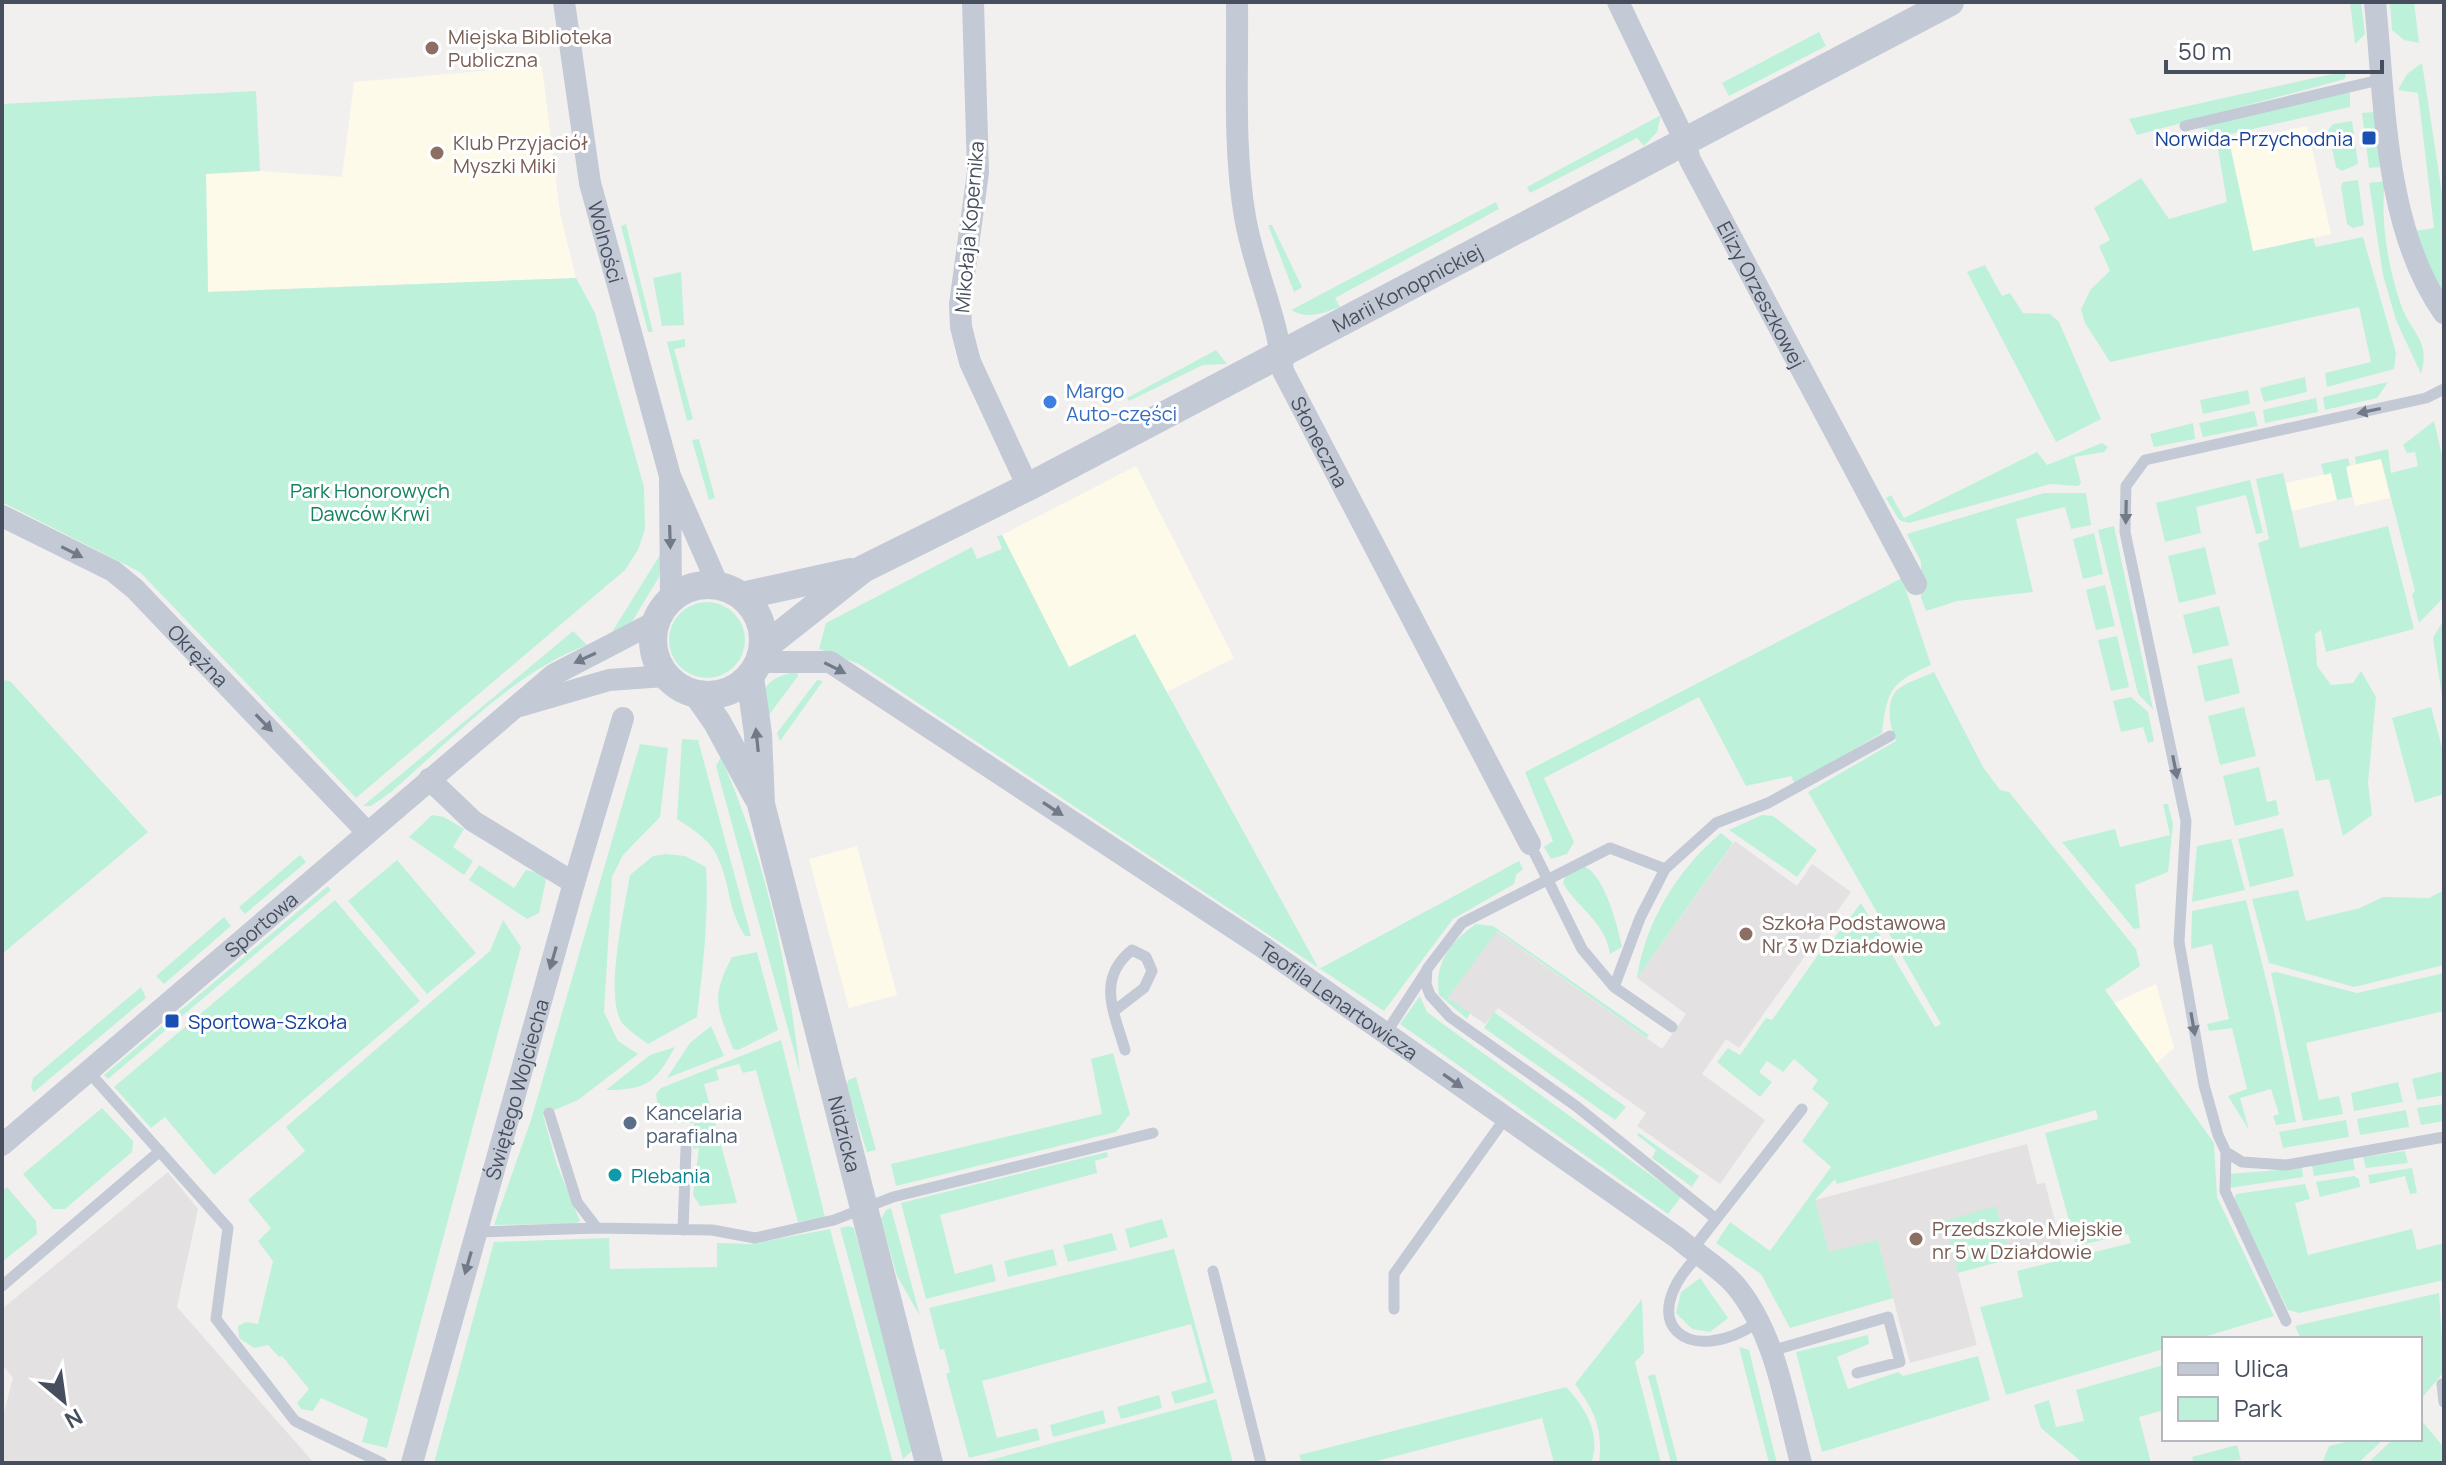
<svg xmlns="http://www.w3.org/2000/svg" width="2446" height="1465" viewBox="0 0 2446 1465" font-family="Manrope,sans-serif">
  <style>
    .commercial { fill: #fdfae9 }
    .education { fill: #e3e1e1 }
    .green { fill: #bdf1da }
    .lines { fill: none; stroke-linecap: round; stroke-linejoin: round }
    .service { stroke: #c3c9d5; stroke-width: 11 }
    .minor { stroke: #c3c9d5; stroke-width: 22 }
    .tertiary { stroke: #c3c9d5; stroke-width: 28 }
    .oneway { fill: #727a88 }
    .education-dot { fill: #8d6e63; stroke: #fff; stroke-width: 3 }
    .transit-dot { fill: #1a4fb4; stroke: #fff; stroke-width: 3 }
    .shop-dot { fill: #3f7fe0; stroke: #fff; stroke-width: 3 }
    .service-dot { fill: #5c6f8a; stroke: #fff; stroke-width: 3 }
    .culture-dot { fill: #0f9aa8; stroke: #fff; stroke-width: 3 }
    .labels { text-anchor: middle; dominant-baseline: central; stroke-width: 6; stroke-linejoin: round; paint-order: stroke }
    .education-label { font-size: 20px; fill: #785e54; stroke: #fff; text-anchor: start }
    .transit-label { font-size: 20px; fill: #164399; stroke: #fff; text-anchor: end }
    .street-label { font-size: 20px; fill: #474f5e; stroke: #fff }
    .shop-label { font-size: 20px; fill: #366cbe; stroke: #fff; text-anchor: start }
    .park-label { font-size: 20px; fill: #14825f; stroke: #fff }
    .service-label { font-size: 20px; fill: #4e5e75; stroke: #fff; text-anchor: start }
    .culture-label { font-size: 20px; fill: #0d838f; stroke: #fff; text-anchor: start }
  </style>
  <rect width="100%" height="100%" fill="#f2f0ef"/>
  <!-- commercial -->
  <path class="commercial" d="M542,66L560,213L576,278L208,292L206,173L260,171L342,177L354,82Z
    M2307,126L2331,234L2253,252L2229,143Z
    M2381,459L2390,498L2355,506L2346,467Z
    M1136,466L1234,658L1165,693L1135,634L1069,667L1002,535Z
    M2331,473L2337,500L2292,511L2286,483Z
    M857,846L897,995L849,1008L809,859Z
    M2156,984L2174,1048L2157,1063L2114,1003Z"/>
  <!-- education -->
  <path class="education" d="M1735,841L1797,886L1812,864L1851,892L1739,1048L1726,1039L1702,1074L1765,1120L1720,1184L1637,1126L1646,1113L1498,1008L1485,1024L1448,998L1496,931L1662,1049L1686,1014L1637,978Z
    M2027,1144L2037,1184L2045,1183L2061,1245L2010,1259L1996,1207L1944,1221L1977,1345L1910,1363L1878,1240L1829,1253L1815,1200Z
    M168,1172L198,1209L177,1307L314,1463H2V1420L13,1378L2,1364V1309Z"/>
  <!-- green -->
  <path class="green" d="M2350,2H2361L2365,34L2355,44Z
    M2390,2H2414L2419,43L2404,40L2392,30Z
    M1819,32L1826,46L1729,96L1722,83Z
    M2422,63L2444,206V321L2415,231L2434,228L2418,93L2398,90L2407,74Z
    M2346,71L2345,79L2137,135L2129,119Z
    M256,91L260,171L206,174L208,292L576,278L595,313L644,487L645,529L638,550L625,570L356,798L140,572L2,502V104Z
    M2350,92V107L2195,142L2204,127Z
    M2374,112L2381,167L2369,168L2362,113Z
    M1661,115L1657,132L1644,146L1637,138L1530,193L1527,187Z
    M2352,121L2358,164L2342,171L2336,167L2328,130L2333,124Z
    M2229,141L2253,251L2313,238L2316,247L2363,237L2396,353L2394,369L2327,387L2325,373L2371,362L2359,307L2110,362L2085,323L2081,309L2091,289L2110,271L2099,246L2110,240L2094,208L2141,178L2169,219L2227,202L2217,143Z
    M2358,180L2364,225L2353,228L2347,224L2341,186L2343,182Z
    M2385,181C2380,220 2388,267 2401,305C2411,334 2431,339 2421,374L2396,320L2383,275L2369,183Z
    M1496,202L1499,209L1335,298L1340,307C1322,313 1309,320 1291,310Z
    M626,224L653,332H648L621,226Z
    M1268,225H1272L1302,287L1294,292Z
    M1985,265L2002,296L2010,293L2023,313L2050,314L2059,322L2101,419L2056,442L1967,272Z
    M681,272L684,325L662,326L653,278Z
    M685,339V347L674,349L693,419L687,421L667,342Z
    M1216,350L1227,364L1203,365L1129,401L1127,398Z
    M2305,377L2307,392L2264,402L2260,388Z
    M2388,382L2377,398L2325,410L2323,397Z
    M2248,390L2250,404L2203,414L2200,400Z
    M2316,398L2318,412L2265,423L2263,410Z
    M2254,411L2258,426L2203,437L2199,423Z
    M2434,421L2444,464V597L2419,623L2412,595L2415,591L2381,459L2356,464L2355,457L2388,449L2391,473L2418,466L2415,452L2407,453L2403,445Z
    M2193,423L2195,439L2154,447L2150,434Z
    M699,439L715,498L709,500L692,440Z
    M2102,443L2108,447L2104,452L2074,457L2081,483L2078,486L2050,484L1909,523L1899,520L1886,498L1891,495L1904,518L2037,452L2047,465Z
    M2348,458L2350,465L2346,467L2352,497L2337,500L2331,473L2324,475L2321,464Z
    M2283,473L2300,548L2388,526L2414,629L2326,652L2321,630L2315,634L2317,666L2331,685L2353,683L2361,671L2376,697L2368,783L2372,815L2343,836L2329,779L2316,781L2258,543L2269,539L2256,479Z
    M2250,480L2263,533L2256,534L2246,495L2196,507L2201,533L2165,542L2156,503Z
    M2044,493H2086L2091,525L2071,529L2065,507L2016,519L2033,592L1957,601L1926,611L1921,597V562L1907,534Z
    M2114,526L2153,709L2138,694L2098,530Z
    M2094,533L2103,574L2083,579L2073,539Z
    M1002,535L1069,667L1135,634L1319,969L1519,861L1523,869L1516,875L1514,884L1453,919L1384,1011L859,664L819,649L826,623L972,547L977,559L1002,549L997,536Z
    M2205,547L2216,594L2179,603L2168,556Z
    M663,550L659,577L630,625L607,640Z
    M1902,578L1931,665C1890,683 1888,689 1882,733L1795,784L1791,776L1746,786L1699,697L1544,778L1574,842L1567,854L1551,859L1544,847L1553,841L1525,772Z
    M2105,585L2115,626L2096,630L2086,590Z
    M669 640a38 38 0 1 1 76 0a38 38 0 1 1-76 0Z
    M2219,606L2229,645L2193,654L2183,615Z
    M2444,619V709L2433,638Z
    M573,631L587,645C515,671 449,742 391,792L371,806H363Z
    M2117,636L2129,687L2111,691L2098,640Z
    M2232,658L2240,693L2205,702L2197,666Z
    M798,671V676L763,723C762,688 761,680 798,671Z
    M1934,672L1983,767L2000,790L2009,792L2136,949L2140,966L2105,990L2214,1143L2217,1197L2274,1316L2197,1339H2164V1349L2006,1395L1980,1307L2023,1297L2017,1271L2131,1243L2128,1234L2076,1246L2045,1133L2098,1119L2096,1110L1837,1184L1835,1179L1815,1200L1829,1252L1878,1240L1893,1298L1790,1328L1761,1274L1716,1243L1730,1222L1770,1251L1831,1167L1802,1141L1829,1103L1812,1089L1818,1080L1794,1059L1783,1072L1767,1061L1759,1072L1772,1082L1760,1097L1717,1062L1728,1048L1740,1055L1766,1018L1772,1020L1820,952L1828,957L1834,950L1829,945L1861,903L1935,1027L1941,1024L1808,792L1896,741C1890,729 1885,701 1897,690C1906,682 1924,677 1934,672Z
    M2,680L10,681L148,832L2,954Z
    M817,680L823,681L780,741L777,733Z
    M2131,697L2148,712L2154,741L2148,743L2143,727L2121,732L2113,701Z
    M2244,707L2256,756L2220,765L2208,716Z
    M2431,707L2444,755V794L2415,803L2392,718Z
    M682,739L698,740L751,936H745C726,905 731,886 718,858C711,840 692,829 677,819Z
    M640,744L668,748L660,817L623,855L612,877L604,1012L618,1041L638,1054L578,1100L543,1115L557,1165L580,1221L575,1224L494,1225L531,1120Z
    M721,757C765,858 788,964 800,1073L716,766Z
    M2259,767L2267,802L2276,800L2279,815L2235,826L2223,776Z
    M2163,804H2168L2173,824L2168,872L2135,885L2140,928L2134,929L2062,842L2115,829L2120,847L2170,835Z
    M432,815L444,817L464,829L453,847L473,861L464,875L409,837Z
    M1762,815L1773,816L1817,850L1797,877L1729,830Z
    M2283,828L2294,876L2250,887L2238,839Z
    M1721,833L1733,843L1637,978C1645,922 1678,869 1721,833Z
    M2231,839L2245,890L2192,902L2197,846Z
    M665,854L685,856L706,867C709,917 703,966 697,1017L648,1044C640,1038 629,1031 623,1024C603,999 625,906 630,875L653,856Z
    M300,855L306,862L245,914L239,907Z
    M397,860L476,953L427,994L348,901Z
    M479,865L514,888L526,870L547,875L539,913L527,919L469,880Z
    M1583,866C1604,872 1618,927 1622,947L1610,954C1605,921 1578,909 1563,883L1565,877Z
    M328,886L331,890L108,1079L104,1075Z
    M2298,890L2306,921L2360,908L2383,897L2429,898L2444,890V965L2354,987L2269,963L2252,899Z
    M335,900L420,1001L214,1175L165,1117L151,1128L114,1087Z
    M2246,900L2274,1011L2296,1122L2276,1125L2273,1116L2279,1114L2271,1089L2240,1098L2249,1130L2228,1096L2247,1089L2232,1028L2209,1031L2207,1024L2229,1019L2212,944L2191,949L2192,911Z
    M224,917L231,926L164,984L156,976Z
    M503,920L521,947L387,1448L362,1442L368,1419L321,1398L313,1411L301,1409L297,1403L309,1389L282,1356L279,1357L268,1345L254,1348L239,1338L238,1326L246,1322L258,1324L273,1261L258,1241L271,1228L248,1200L305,1151L286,1127L490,951Z
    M1476,924L1493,926L1649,1035L1647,1038L1497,931L1448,998L1470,1013L1467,1019L1439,995C1434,963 1450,942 1476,924Z
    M757,952L778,1030L738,1050L733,1049C717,1006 710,999 732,957Z
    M2276,972L2357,993L2444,973V1011L2306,1043L2319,1100L2339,1096L2343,1114L2303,1121L2271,973Z
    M141,987L146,998L34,1092L31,1088L33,1078Z
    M1420,996L1427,1012L1450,1029L1681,1197L1668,1214L1400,1024Z
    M1494,1012L1626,1107L1615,1120L1484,1028Z
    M711,1026L724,1056L667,1078L690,1043Z
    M781,1040L825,1217L798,1222L756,1070L743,1073L739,1064L716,1070L719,1080L704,1084L737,1203L700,1206L693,1195L699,1148L693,1149L694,1123L660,1122L656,1094L661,1088Z
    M675,1047C655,1083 647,1090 606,1090L650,1055Z
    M1113,1053L1130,1114L1116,1132L896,1186L891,1164L1102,1114L1091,1059Z
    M2444,1071V1095L2417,1100L2412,1079Z
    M856,1077L876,1150L867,1152L846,1086L848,1080Z
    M2398,1082L2403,1102L2354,1111L2351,1093Z
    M2444,1104V1121L2421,1125L2417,1108Z
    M102,1108L133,1141L132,1152L65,1209H53L23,1174Z
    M2406,1110L2409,1127L2360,1135L2357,1119Z
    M2346,1120L2349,1137L2283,1148L2279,1132Z
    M1639,1133L1699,1176L1692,1187L1652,1158L1656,1150L1637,1135Z
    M2405,1151L2408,1163L2366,1168L2363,1157Z
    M1107,1152L1108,1157L1095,1161L1097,1173L940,1215L955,1274L992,1264L996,1281L926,1299L901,1203Z
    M2353,1159L2355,1170L2314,1176L2312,1165Z
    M2302,1168L2303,1177L2229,1188V1174Z
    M2412,1168L2417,1193L2410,1194L2405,1176L2370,1184L2368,1175Z
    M2354,1176L2359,1179L2360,1187L2320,1197L2316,1182Z
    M2305,1184L2310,1199L2295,1203L2308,1255L2412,1229L2417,1250L2444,1243V1280L2299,1313L2288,1310L2234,1200L2236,1194Z
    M7,1187L36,1221L37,1234L2,1262V1192Z
    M1996,1206L2010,1259L1958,1273L1944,1221Z
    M891,1208L920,1316L897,1276L881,1219L886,1210Z
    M1162,1219L1168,1237L1130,1248L1125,1229Z
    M849,1226L854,1228L913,1450L903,1459L840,1228Z
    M830,1229L893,1463H434L494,1242L609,1238L610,1269L717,1267V1243L751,1244Z
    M1112,1233L1117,1250L1068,1262L1063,1245Z
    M1053,1249L1057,1265L1008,1277L1004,1261Z
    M1174,1249L1214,1393L1175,1404L1171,1392L1207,1382L1191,1324L982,1381L997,1438L1037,1428L1040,1440L969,1458L946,1374L950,1372L944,1349L940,1350L929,1308Z
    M1700,1278L1728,1318L1710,1332L1692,1329L1676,1313L1681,1292Z
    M2439,1293L2444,1372L2420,1400V1339H2301L2295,1326Z
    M1642,1299L1644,1353L1635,1362L1661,1463H1599C1603,1428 1595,1412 1575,1384Z
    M1868,1335L1869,1344L1837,1357L1848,1389L1898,1372L1903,1376L1978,1356L1990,1400L1822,1452L1796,1352Z
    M1739,1347L1749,1350L1777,1463H1769Z
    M2164,1365V1410L2139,1417L2151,1463H2083L2041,1428L2034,1405L2049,1400L2056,1427L2084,1421L2076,1390Z
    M1655,1374L1678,1463H1671L1648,1376Z
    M1566,1387C1585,1407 1602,1435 1591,1463H1554L1542,1418L1369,1463H1302L1299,1455Z
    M1159,1395L1162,1408L1121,1419L1117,1407Z
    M1216,1399L1233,1463H979Z
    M1103,1410L1106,1423L1053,1437L1050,1425Z
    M2420,1419L2442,1445L2444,1463H2368L2393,1439H2420Z
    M2357,1439H2384L2358,1463H2322L2329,1446Z
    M2237,1445L2241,1460L2194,1463L2192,1457Z"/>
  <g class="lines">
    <!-- service -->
    <path class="service" d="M2185,126L2383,79
      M2444,389L2426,398L2145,460L2126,486L2125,532L2186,821L2179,942L2204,1085L2218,1135L2226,1152L2242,1162L2286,1165L2444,1137
      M1530,844L1582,949L1614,987L1672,1027
      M1665,869L1610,848L1462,923L1427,969L1426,984L1430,995L1450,1017L1576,1106L1716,1219
      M1614,987L1640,918L1665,869L1716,823L1768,803L1890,736
      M1114,1011L1144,988L1152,971L1146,957L1132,950C1096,979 1114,1012 1125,1050
      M1386,1033L1427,970
      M88,1071L228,1228L216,1319L295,1421L382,1463
      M549,1113L577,1202L597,1228
      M2226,1152L2225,1191L2286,1321
      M683,1230L686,1148
      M477,1232L597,1228L712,1230L755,1238L834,1220L893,1197L1153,1133
      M1692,1250L1802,1109
      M1699,1255C1631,1323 1689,1370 1760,1321
      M1213,1271L1261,1463
      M2,1286L160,1151
      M1394,1309V1274L1506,1117
      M1771,1351L1888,1317L1900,1362L1857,1373
      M2442,1384L2444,1402"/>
    <!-- minor -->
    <g class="minor">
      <path id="s1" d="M564,2L590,183L670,476L718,585"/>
      <path d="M973,2L978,172L960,304L961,327L970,362L1028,487"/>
      <path id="s2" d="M1237,2C1238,73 1233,147 1245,217C1254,270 1278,317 1283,371L1530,844"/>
      <path id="s3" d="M1618,2L1684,139L1690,160L1916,584"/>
      <path d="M2375,2C2385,102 2384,229 2444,313"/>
      <path d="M670,481L671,597"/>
      <path id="s4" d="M2,516L113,571L135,589L366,831"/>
      <path id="s5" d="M759,662H830L1267,950L1679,1239C1697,1255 1720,1267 1736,1286C1776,1335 1785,1403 1801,1463"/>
      <path d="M520,706L609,680L665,676"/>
      <path d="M429,779L473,821L574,883"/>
      <path id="s6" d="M2,1145L553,675L655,622"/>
      <path id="s7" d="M412,1463L574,883L623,718"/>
    </g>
    <!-- tertiary -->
    <g class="tertiary">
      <circle cx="708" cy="640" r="55"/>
      <path d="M742,596L851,572"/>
      <path id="s8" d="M763,648L863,569L1028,487L1950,2"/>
      <path id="s9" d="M750,677L758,734L761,804L929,1463"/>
      <path d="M698,695L717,722L757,796"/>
    </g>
  </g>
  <!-- one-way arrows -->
  <defs><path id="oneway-solid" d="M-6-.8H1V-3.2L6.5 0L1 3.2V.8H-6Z" transform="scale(2)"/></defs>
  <g class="oneway">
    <use href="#oneway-solid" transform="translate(2369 411) rotate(168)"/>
    <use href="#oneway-solid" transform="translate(2126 512) rotate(91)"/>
    <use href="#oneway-solid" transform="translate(670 537) rotate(88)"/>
    <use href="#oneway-solid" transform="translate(72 552) rotate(27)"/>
    <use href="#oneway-solid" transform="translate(585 658) rotate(155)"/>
    <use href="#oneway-solid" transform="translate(835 668) rotate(27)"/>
    <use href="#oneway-solid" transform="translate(264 723) rotate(46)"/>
    <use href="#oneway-solid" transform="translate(757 740) rotate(-96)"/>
    <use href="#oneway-solid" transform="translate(2175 767) rotate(79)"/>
    <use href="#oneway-solid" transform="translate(1053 809) rotate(33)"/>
    <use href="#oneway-solid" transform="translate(553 958) rotate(106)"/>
    <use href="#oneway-solid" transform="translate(2193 1024) rotate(80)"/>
    <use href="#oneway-solid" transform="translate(1453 1081) rotate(35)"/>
    <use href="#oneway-solid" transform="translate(468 1263) rotate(106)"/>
  </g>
  <!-- markers -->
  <g class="education-dot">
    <circle cx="432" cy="48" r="8"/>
    <circle cx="437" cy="153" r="8"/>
    <circle cx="1746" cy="934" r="8"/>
    <circle cx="1916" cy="1239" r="8"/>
  </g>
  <g class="transit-dot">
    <rect x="2361" y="130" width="16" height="16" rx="4"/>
    <rect x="164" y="1013" width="16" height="16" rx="4"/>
  </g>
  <circle class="shop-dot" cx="1050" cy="402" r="8"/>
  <circle class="service-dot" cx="630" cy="1123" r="8"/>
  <circle class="culture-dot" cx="615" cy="1175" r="8"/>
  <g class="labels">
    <!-- education labels -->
    <g class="education-label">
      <text x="448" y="36">Miejska Biblioteka<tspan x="448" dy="23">Publiczna</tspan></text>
      <text x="453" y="142">Klub Przyjaciół<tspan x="453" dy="23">Myszki Miki</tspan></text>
      <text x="1762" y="922">Szkoła Podstawowa<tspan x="1762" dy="23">Nr 3 w Działdowie</tspan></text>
      <text x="1932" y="1228">Przedszkole Miejskie<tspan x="1932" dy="23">nr 5 w Działdowie</tspan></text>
    </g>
    <!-- transit labels -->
    <g class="transit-label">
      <text x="2353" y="138">Norwida-Przychodnia</text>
      <text x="188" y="1021" text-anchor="start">Sportowa-Szkoła</text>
    </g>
    <!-- street labels -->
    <g class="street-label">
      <text transform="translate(969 227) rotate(-85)">Mikołaja Kopernika</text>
      <text stroke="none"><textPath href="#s1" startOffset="244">Wolności</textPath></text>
      <text stroke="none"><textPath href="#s8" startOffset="740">Marii Konopnickiej</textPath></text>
      <text stroke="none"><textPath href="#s3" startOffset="326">Elizy Orzeszkowej</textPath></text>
      <text stroke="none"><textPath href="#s2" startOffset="454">Słoneczna</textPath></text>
      <text stroke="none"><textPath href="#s4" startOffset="244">Okrężna</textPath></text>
      <text stroke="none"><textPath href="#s6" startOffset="340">Sportowa</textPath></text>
      <text stroke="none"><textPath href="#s5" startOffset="682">Teofila Lenartowicza</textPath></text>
      <text stroke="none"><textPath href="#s7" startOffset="388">Świętego Wojciecha</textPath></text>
      <text stroke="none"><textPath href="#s9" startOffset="468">Nidzicka</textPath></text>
    </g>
    <!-- shop labels -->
    <g class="shop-label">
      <text x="1066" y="390">Margo<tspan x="1066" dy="23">Auto-części</tspan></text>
    </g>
    <!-- park labels -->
    <g class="park-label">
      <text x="370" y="490">Park Honorowych<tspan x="370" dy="23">Dawców Krwi</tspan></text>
    </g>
    <!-- service labels -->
    <g class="service-label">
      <text x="646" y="1112">Kancelaria<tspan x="646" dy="23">parafialna</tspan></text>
    </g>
    <!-- culture labels -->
    <g class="culture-label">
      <text x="631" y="1175">Plebania</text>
    </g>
  </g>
  <!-- border -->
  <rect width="2446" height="1465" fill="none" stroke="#474f5e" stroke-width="8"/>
  <!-- legend -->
  <rect x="2162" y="1337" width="260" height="104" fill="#ffffff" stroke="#b5b9bf" stroke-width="2"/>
  <rect x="2178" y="1363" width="40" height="12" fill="#c3c9d5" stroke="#b5b9bf" stroke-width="2"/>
  <text x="2234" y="1377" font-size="24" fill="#474f5e">Ulica</text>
  <rect x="2178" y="1397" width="40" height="24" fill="#bdf1da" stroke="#b5b9bf" stroke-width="2"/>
  <text x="2234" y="1417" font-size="24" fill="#474f5e">Park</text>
  <!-- north arrow -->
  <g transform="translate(64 1401) rotate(151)" stroke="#ffffff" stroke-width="6" paint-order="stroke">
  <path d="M0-6L14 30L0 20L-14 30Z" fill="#474f5e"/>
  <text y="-12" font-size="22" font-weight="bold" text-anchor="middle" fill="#474f5e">N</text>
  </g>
  <!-- scale -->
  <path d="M2166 60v12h216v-12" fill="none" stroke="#474f5e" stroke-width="4"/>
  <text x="2178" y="60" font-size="24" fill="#474f5e" stroke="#ffffff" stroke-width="6" paint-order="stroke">50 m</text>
</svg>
